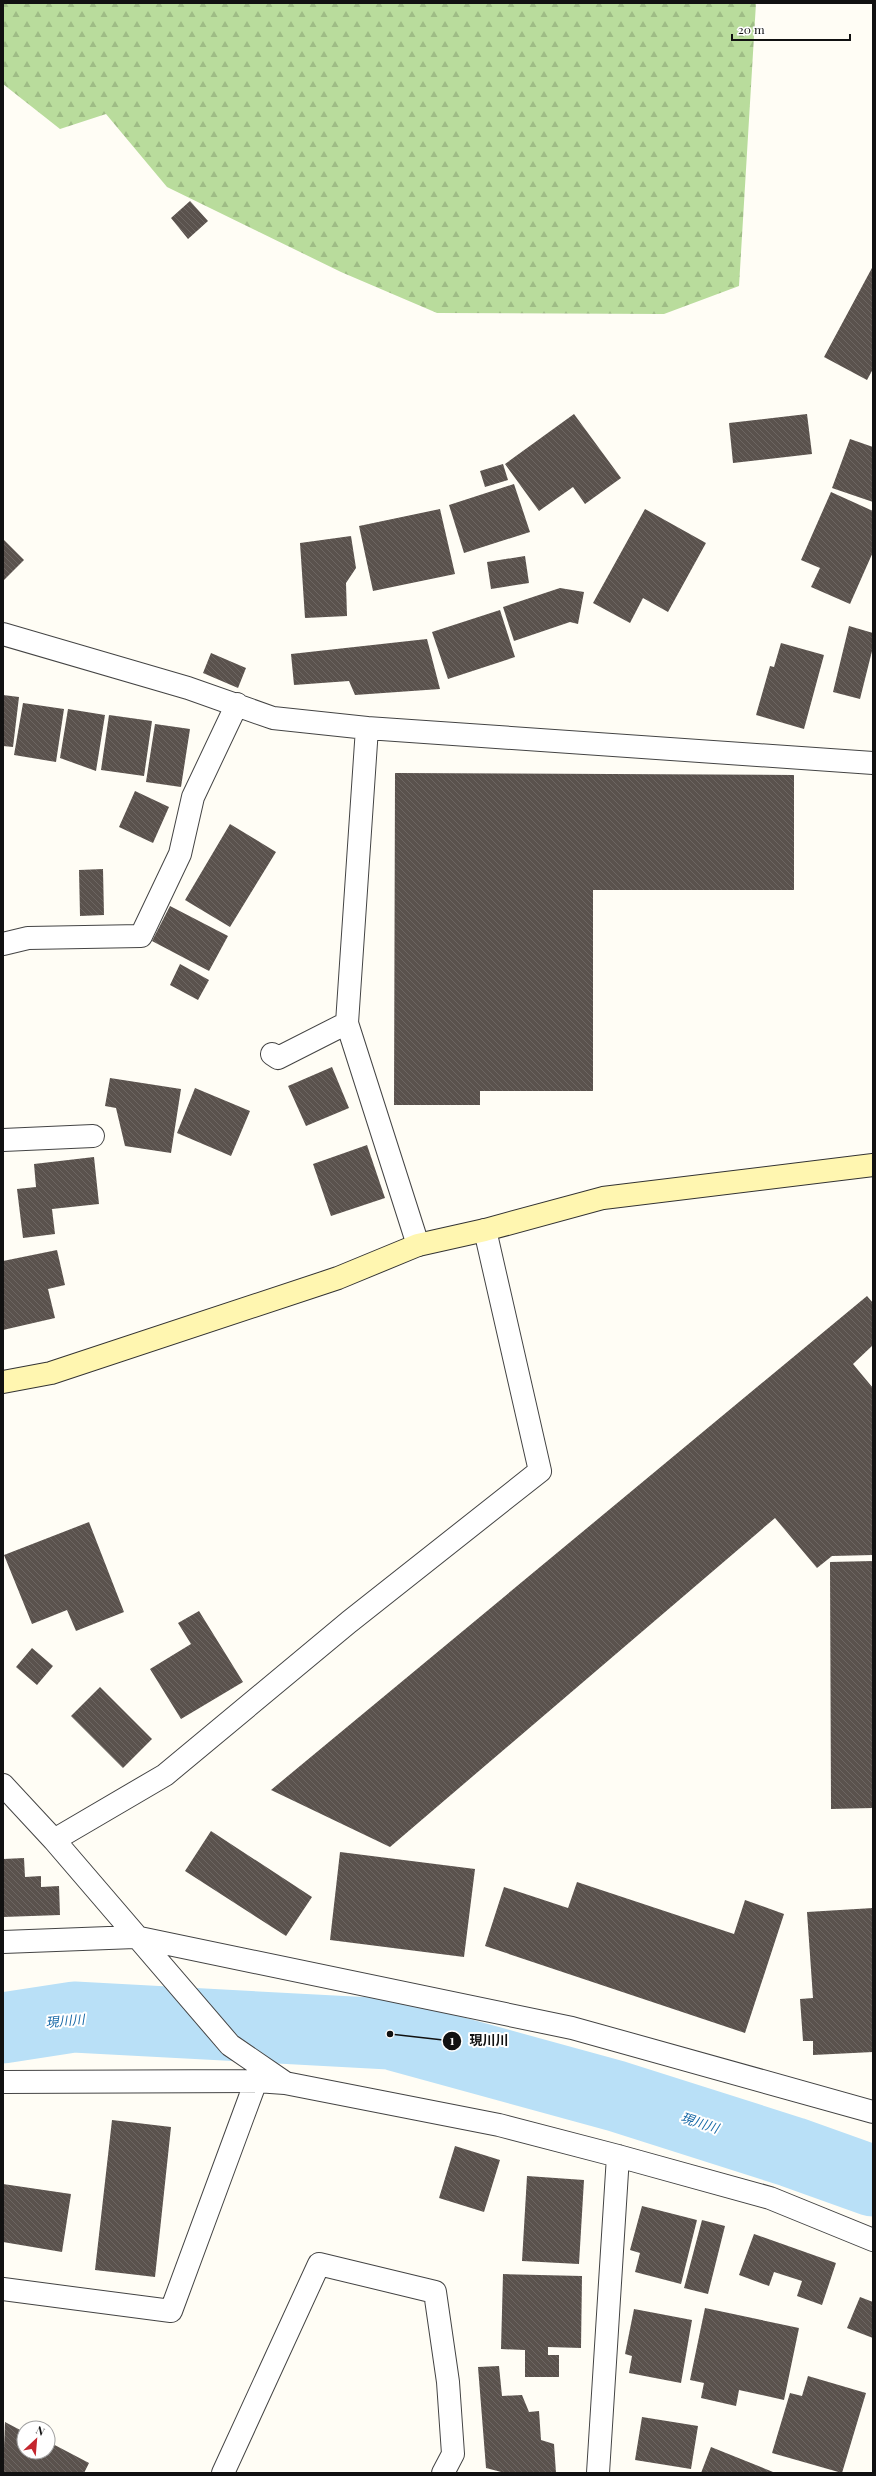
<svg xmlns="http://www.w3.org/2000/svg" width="876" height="2476" viewBox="0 0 876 2476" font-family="'Playfair Display','Noto Sans JP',serif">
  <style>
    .forest { fill: url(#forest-firs) }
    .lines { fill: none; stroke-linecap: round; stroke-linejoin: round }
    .river { stroke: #b9e0f7; stroke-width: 71 }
    .building { fill: url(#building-back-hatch) }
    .street-casing { stroke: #444; stroke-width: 24 }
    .secondary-casing { stroke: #333; stroke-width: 24 }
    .street { stroke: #fff; stroke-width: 22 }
    .secondary { stroke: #fff6b0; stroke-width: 22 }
    .labels { text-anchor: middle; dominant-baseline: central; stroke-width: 4; stroke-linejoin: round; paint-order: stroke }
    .water-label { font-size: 13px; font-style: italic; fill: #1768a6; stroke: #fff }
    .leader { fill: none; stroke: #111; stroke-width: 1.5 }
    .callout-dot { fill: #111; stroke: #fff; stroke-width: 1.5 }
    .mark-label { font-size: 12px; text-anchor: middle; font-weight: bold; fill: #fff }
    .callout-label { font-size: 13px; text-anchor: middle; font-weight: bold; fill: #111; stroke: #fff; stroke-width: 4; stroke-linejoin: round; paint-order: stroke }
  </style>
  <defs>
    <pattern id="forest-firs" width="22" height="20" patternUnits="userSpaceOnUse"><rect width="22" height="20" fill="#b9dc9c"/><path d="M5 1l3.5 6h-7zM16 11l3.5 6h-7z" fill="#9ebc85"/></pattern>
    <pattern id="building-back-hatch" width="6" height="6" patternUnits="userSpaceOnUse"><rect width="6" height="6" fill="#5a524d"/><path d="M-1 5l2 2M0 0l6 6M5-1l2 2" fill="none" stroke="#6d6662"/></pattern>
  </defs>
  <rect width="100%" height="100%" fill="#fffdf5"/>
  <!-- forest -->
  <path class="forest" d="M3,3H756L739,286L664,314L437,313L341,272L167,187L106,114L60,129L3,84Z"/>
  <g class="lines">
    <!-- river -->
    <path class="river" d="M3,2028L74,2017L390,2034L616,2096L792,2152L873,2181"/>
  </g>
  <!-- building -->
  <path class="building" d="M190,201L208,221L188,239L171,218Z
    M873,266V369L867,380L824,357Z
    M574,414L621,478L585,504L573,487L539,511L505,464Z
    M807,414L812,454L733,463L729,423Z
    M850,439L873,447V502L832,488Z
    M503,464L508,480L485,487L480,471Z
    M514,484L530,532L464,553L449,505Z
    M831,492L873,511V552L850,604L811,587L820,568L801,560Z
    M440,509L455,574L373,591L359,526Z
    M645,509L706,543L668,612L643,598L630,623L593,603Z
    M351,536L356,568L346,583L347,616L305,618L300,543Z
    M3,539L24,560L3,581Z
    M525,556L529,583L491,589L487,562Z
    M560,588L584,592L578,624L570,622L514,641L503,607Z
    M500,610L515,657L448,679L432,632Z
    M849,626L873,633V647L860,699L833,692Z
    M427,639L440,689L355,695L349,681L294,685L291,654Z
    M781,643L824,655L804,729L756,715L770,666L774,667Z
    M211,653L246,668L238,688L203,673Z
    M3,695L19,697L13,747L3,746Z
    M23,703L64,709L56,762L14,755Z
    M68,709L105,715L96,771L60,758Z
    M109,715L152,721L144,776L101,770Z
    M155,724L190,729L181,787L146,782Z
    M395,773L794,775V890H593V1091H480V1105H394Z
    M135,791L169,807L153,843L119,827Z
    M230,824L276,852L230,927L185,900Z
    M103,869L104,915L80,916L79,870Z
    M170,906L228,936L209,971L152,941Z
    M180,964L209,980L198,1000L170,985Z
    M332,1067L349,1108L306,1126L288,1086Z
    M110,1078L181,1089L171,1153L125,1146L116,1108L105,1106Z
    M195,1088L250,1111L231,1156L177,1133Z
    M367,1145L385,1198L331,1216L313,1164Z
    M94,1157L99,1204L52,1209L55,1234L23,1238L17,1189L36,1187L34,1164Z
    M57,1250L65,1285L48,1289L55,1318L3,1330V1261Z
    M867,1296L873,1303V1345L853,1364L873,1388V1555L832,1556L817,1568L775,1518L390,1847L271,1790Z
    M89,1522L124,1612L76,1631L67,1610L32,1624L4,1555Z
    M873,1561V1808L831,1809L830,1562Z
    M199,1611L243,1682L181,1719L150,1669L191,1644L178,1623Z
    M32,1648L53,1666L37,1685L16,1667Z
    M100,1687L152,1739L123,1768L71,1716Z
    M211,1831L312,1897L286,1936L185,1871Z
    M340,1852L475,1869L464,1957L330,1940Z
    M24,1858L25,1877L41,1876V1887L59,1886L60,1915L3,1917V1859Z
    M577,1882L734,1934L745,1900L784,1914L745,2033L485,1946L504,1887L568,1908Z
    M873,1908V2052L813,2055V2041H803L800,1999L813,1998L807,1912Z
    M112,2120L171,2127L155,2277L95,2270Z
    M455,2146L500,2160L484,2212L439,2198Z
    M527,2176L584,2180L579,2264L522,2261Z
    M3,2184L71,2194L62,2252L3,2242Z
    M642,2206L697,2220L681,2284L635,2272L640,2253L630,2250Z
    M702,2220L725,2226L708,2294L684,2288Z
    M754,2234L836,2263L822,2305L797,2296L802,2281L774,2272L769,2286L739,2275Z
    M503,2274L582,2276L581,2348L548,2347V2355H559V2377H525V2350L501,2349Z
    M860,2297L873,2302V2338L847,2328Z
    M705,2308L799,2328L784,2400L739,2390L736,2406L701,2398L704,2383L690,2380Z
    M634,2309L692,2320L681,2383L629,2373L632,2356L625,2354Z
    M499,2366L502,2396L522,2395L529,2412L539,2411L541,2440L554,2444L556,2473H505L486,2468L478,2367Z
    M808,2376L866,2393L842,2473L772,2453L790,2393L802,2396Z
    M642,2417L698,2426L691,2469L635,2460Z
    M5,2422L24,2432V2452H48L49,2442L89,2463L84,2473H3Z
    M711,2447L773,2472V2473H701Z"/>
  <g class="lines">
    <!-- street casing -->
    <g class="street-casing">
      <path id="street" d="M3,634L188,688L273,718L367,728
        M3,944L28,938L141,936L180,854L193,797L237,704
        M272,1054L278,1058L347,1023
        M3,1140L93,1136
        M418,1245L347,1023L367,728L873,763
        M3,1785L54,1840L165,1775L349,1622L540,1471L485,1230
        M54,1840L230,2045L284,2082
        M3,1942L135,1937L572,2028L873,2112
        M3,2082L256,2081L285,2083L499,2125L618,2156L770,2198L873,2240
        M3,2289L171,2311L256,2081
        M223,2473L319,2264L435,2292L448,2382L453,2454L443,2473
        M598,2473L618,2156"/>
    </g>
    <!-- secondary casing -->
    <g class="secondary-casing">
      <path id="secondary" d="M3,1382L51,1373L338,1278L418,1245L485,1230L603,1198L873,1165"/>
    </g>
    <!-- street -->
    <use href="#street" class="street"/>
    <!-- secondary -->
    <use href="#secondary" class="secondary"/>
  </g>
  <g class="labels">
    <!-- water labels -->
    <g class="water-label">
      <text transform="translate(65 2020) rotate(-5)">現川川</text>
      <text transform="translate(700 2122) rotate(18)">現川川</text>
    </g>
  </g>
  <!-- callouts -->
  <path class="leader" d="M390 2034L452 2041"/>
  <g class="callout-dot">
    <circle cx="390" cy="2034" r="4"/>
    <circle cx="452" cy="2041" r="10"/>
  </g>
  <g class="mark-label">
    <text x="452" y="2045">1</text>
  </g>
  <g class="callout-label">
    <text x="489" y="2045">現川川</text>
  </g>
  <!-- border -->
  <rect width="876" height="2476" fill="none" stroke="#111111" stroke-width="8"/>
  <!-- north arrow -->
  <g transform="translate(36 2440) rotate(26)"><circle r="19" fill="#ffffff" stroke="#a0a0a0"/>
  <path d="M0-3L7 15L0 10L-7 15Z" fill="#c4262e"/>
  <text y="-6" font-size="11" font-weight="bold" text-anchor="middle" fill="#111111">N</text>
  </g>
  <!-- scale -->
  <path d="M732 34v6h118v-6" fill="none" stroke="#111111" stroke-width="2"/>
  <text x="738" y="34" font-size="12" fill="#111111" stroke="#ffffff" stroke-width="3" paint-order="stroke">20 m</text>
</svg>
